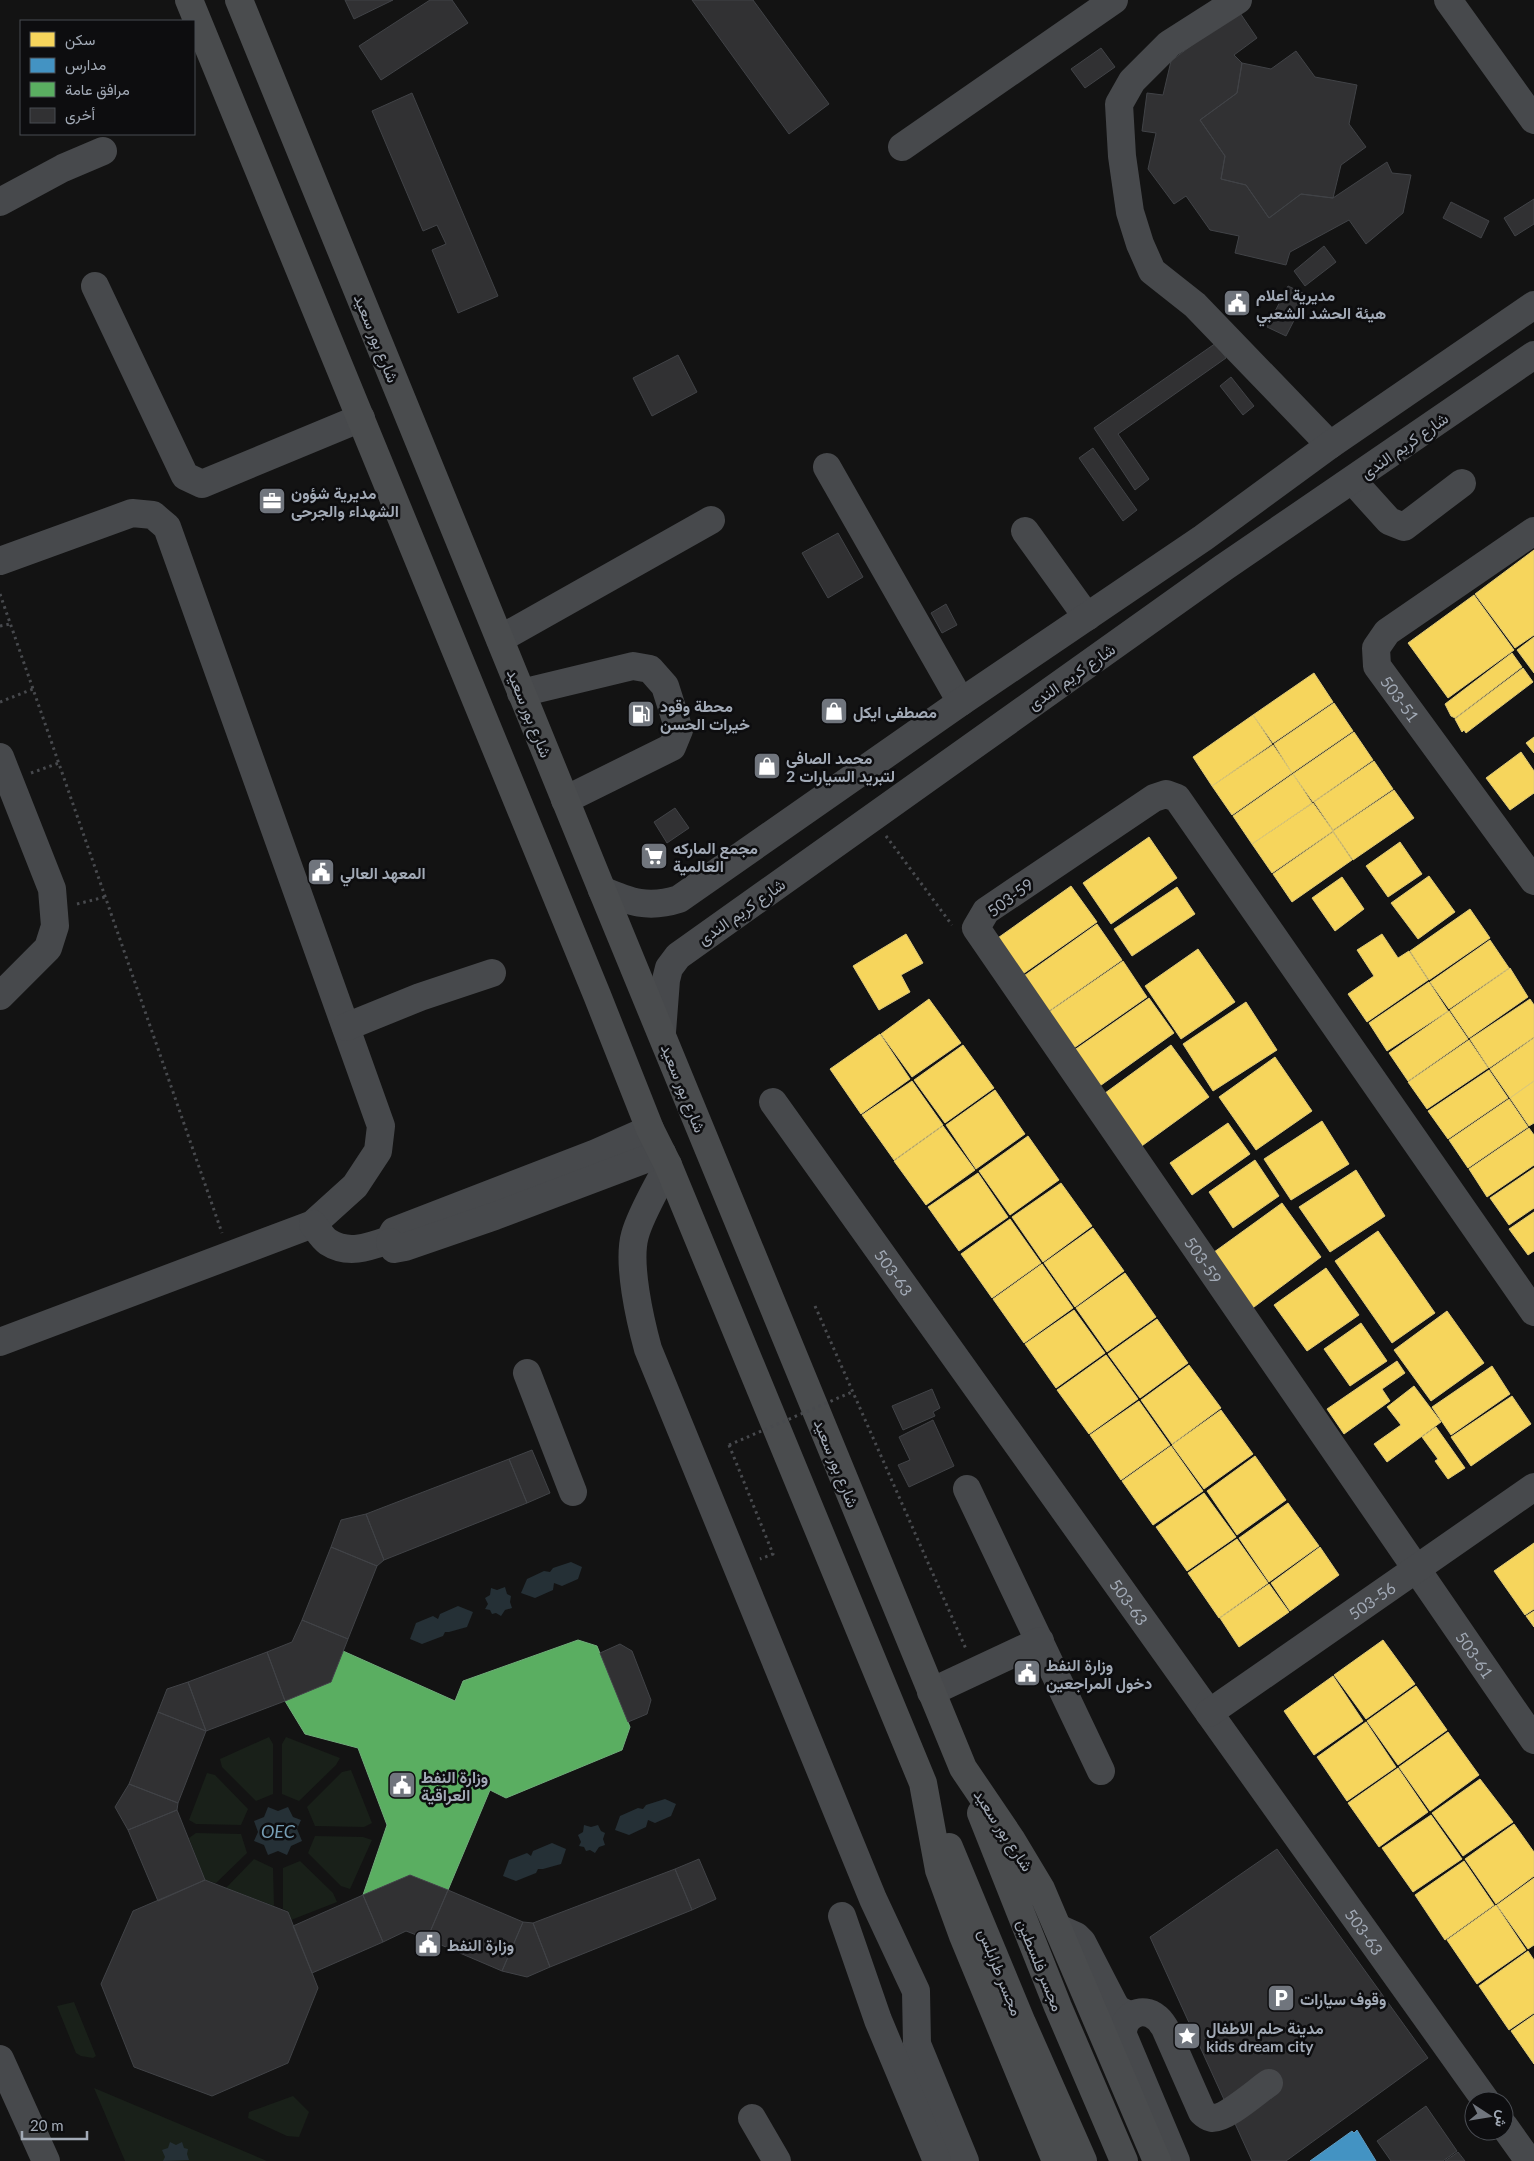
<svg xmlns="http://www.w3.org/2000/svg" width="1534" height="2161" viewBox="0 0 1534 2161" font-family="Lato,Vazirmatn,sans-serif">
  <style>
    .green { fill: #192019 }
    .water { fill: #253036 }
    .homes { fill: #f6d55c; stroke: #ddc877 }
    .schools { fill: #4393c3; stroke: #609abf }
    .public { fill: #5aae61; stroke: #70ad7a }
    .building { fill: #313133; stroke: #414347 }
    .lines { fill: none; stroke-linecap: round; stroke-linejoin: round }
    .path { stroke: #484a4e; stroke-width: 3; stroke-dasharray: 2.5 4; stroke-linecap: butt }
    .minor { stroke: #47494c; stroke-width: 28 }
    .major { stroke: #4a4c4e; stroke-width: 28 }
    .path-bridge { stroke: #484a4e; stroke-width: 3; stroke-dasharray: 2.5 4; stroke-linecap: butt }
    .labels { text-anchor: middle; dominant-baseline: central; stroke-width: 5; stroke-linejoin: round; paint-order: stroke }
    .poi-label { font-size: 16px; font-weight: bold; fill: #a2aab6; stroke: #0d0d0f; text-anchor: start }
    .street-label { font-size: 16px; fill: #a2aab6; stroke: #0d0d0f }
    .water-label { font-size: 18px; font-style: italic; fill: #769db4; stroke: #0d0d0f }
  </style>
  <rect width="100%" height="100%" fill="#131313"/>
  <!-- green -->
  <path class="green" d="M269,1737L273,1744V1794L256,1801L222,1767L220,1759Z
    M286,1737L340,1758L336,1765L299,1801L282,1794V1744Z
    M351,1770L372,1823L364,1827L315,1826L307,1807L342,1772Z
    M207,1773L215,1775L248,1809L241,1825L196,1824L189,1820Z
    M196,1833L241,1834L247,1853L216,1883L205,1880L189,1838Z
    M315,1836L363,1837L372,1840L350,1889L341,1886L308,1853Z
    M254,1859L273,1868L274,1906L226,1888Z
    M300,1861L333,1893L337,1902L291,1920L288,1911L283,1909V1868Z
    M74,2002L96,2056L93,2058L81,2056L76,2053L57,2006Z
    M94,2088L267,2161H125Z
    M293,2096L309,2112L299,2137L287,2136L248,2118L249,2112Z"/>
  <!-- water -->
  <path class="water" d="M571,1562L582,1567L578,1579L562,1586L554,1583L553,1590L535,1598L521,1593L527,1579L544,1571L550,1572L553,1568Z
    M505,1587L507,1594L511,1596L510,1602L512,1608L505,1610L501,1616L496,1613L492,1614L490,1610L485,1609L488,1604L485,1598L490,1595L491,1588L497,1590Z
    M458,1606L473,1612L467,1627L449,1632H445L443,1636L422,1644L410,1639L416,1623L433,1616L438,1619L440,1614Z
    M665,1799L676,1804L671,1816L655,1823L648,1820L646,1827L629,1835L615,1830L620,1816L638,1808L643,1809L646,1805Z
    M268,1807L278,1811L288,1807L293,1817L301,1820L297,1829L302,1841L291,1846L287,1855L278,1851L268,1855L264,1845L254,1841L258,1832L254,1821L264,1817Z
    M584,1825L591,1827L598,1825L601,1831L605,1833L603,1839L605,1845L599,1847L595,1853L590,1850L586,1851L584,1847L579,1846L581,1842L578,1835L583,1832Z
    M552,1843L566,1849L561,1864L543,1869H538L536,1873L516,1881L503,1876L509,1860L527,1853L531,1856L533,1851Z
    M170,2142L176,2145L182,2142L184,2148L188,2149L187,2154L189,2160L163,2161L165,2157L162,2150L168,2148Z"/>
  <!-- homes -->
  <path class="homes" d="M1534,550V635L1515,648L1475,594Z
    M1474,595L1514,650L1448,698L1408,643Z
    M1534,637V673L1517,650Z
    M1512,653L1522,667L1455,718L1451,716L1445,704Z
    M1523,668L1533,682L1466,733L1464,730L1462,732L1455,719Z
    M1314,673L1333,702L1273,743L1253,715Z
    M1334,703L1353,731L1292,773L1274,744Z
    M1253,715L1272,744L1212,786L1193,757Z
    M1354,732L1373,760L1313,802L1293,774Z
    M1534,737V753L1526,743Z
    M1273,745L1292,773L1232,815L1212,786Z
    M1521,752L1534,771V793L1510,810L1486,778Z
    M1374,761L1393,789L1333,830L1314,802Z
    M1293,774L1312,803L1252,844L1233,816Z
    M1394,790L1414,818L1353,860L1333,831Z
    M1313,803L1333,831L1272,873L1252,844Z
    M1333,832L1352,860L1292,902L1273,874Z
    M1149,837L1177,878L1111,924L1083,883Z
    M1400,842L1422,874L1388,897L1366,866Z
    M1429,876L1455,912L1418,939L1391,903Z
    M1342,877L1364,909L1335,931L1312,898Z
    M1071,886L1097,922L1020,976L995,940Z
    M1177,887L1195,914L1132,956L1114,929Z
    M1470,909L1490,938L1429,980L1410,951Z
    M1097,924L1122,960L1046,1013L1021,978Z
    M906,934L923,963L901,975L910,992L879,1010L853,966Z
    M1382,934L1398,958L1409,951L1428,980L1367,1022L1348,994L1374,976L1357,950Z
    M1490,940L1509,968L1449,1009L1430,982Z
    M1198,949L1235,1002L1181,1039L1145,986Z
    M1123,961L1147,997L1071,1050L1046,1014Z
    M1510,968L1528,997L1469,1038L1450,1010Z
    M1429,982L1448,1011L1387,1051L1369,1023Z
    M1149,998L1174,1033L1097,1088L1073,1051Z
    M929,999L961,1043L912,1077L881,1034Z
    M1530,999L1534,1005V1037L1489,1068L1470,1039Z
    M1246,1002L1277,1050L1213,1091L1183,1044Z
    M1449,1011L1468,1039L1408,1081L1389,1053Z
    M880,1034L910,1079L861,1114L830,1069Z
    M1534,1038V1081L1510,1098L1490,1069Z
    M1469,1040L1488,1068L1427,1109L1408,1082Z
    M963,1045L994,1088L945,1123L914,1080Z
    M1171,1045L1209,1097L1139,1148L1101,1096Z
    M1275,1057L1312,1111L1256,1150L1219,1097Z
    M1489,1070L1508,1098L1448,1139L1428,1111Z
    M912,1081L943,1125L894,1160L862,1115Z
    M1534,1081V1123L1529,1126L1510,1098Z
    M995,1090L1025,1134L976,1169L946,1125Z
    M1509,1099L1528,1127L1468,1168L1449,1140Z
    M1322,1121L1349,1164L1291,1200L1264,1159Z
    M1228,1123L1250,1154L1192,1195L1170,1163Z
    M943,1126L975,1170L926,1205L894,1161Z
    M1529,1128L1534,1135V1165L1487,1197L1469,1169Z
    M1028,1136L1059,1180L1010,1215L979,1171Z
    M1255,1160L1279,1196L1233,1228L1209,1192Z
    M1534,1168V1208L1509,1225L1490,1198Z
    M1356,1170L1385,1216L1330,1252L1299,1207Z
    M978,1173L1008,1217L959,1251L928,1207Z
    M1061,1183L1092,1226L1043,1262L1012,1217Z
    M1282,1203L1321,1257L1250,1310L1210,1255Z
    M1534,1212V1251L1528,1255L1509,1229Z
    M1010,1219L1041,1263L992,1298L961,1254Z
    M1093,1228L1124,1271L1075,1307L1044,1263Z
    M1378,1231L1435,1313L1392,1343L1335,1261Z
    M1042,1264L1073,1308L1024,1343L993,1299Z
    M1326,1268L1359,1315L1307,1351L1274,1305Z
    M1125,1273L1156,1317L1107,1352L1076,1308Z
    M1074,1310L1105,1353L1056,1388L1025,1344Z
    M1447,1311L1484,1363L1431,1401L1394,1350Z
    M1157,1319L1188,1363L1140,1398L1108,1354Z
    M1361,1323L1387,1361L1350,1386L1324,1349Z
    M1106,1355L1138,1399L1089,1434L1057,1390Z
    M1397,1361L1405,1373L1382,1389L1390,1401L1344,1434L1327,1409Z
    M1189,1365L1221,1408L1172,1444L1141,1400Z
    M1492,1366L1510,1394L1451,1435L1432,1407Z
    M1414,1386L1441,1422L1387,1462L1374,1444L1401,1425L1387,1407Z
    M1512,1396L1531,1424L1471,1466L1451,1437Z
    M1139,1401L1170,1445L1121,1480L1090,1435Z
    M1221,1410L1253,1454L1204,1489L1172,1445Z
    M1436,1427L1465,1468L1448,1479L1435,1461L1438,1459L1422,1437Z
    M1171,1446L1203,1491L1153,1525L1122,1481Z
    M1255,1456L1286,1500L1237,1535L1207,1491Z
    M1204,1493L1236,1537L1187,1571L1156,1527Z
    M1288,1503L1319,1546L1269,1582L1239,1538Z
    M1237,1539L1268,1583L1219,1618L1188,1573Z
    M1534,1543V1609L1525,1615L1494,1571Z
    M1320,1547L1339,1575L1290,1611L1271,1583Z
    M1269,1584L1289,1612L1239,1647L1220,1618Z
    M1534,1611V1627L1526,1616Z
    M1383,1640L1415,1684L1366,1719L1334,1675Z
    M1333,1676L1363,1721L1314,1755L1284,1711Z
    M1416,1686L1447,1730L1398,1765L1367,1721Z
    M1366,1722L1396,1767L1347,1801L1317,1757Z
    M1448,1732L1479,1775L1430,1811L1399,1767Z
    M1398,1768L1428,1812L1379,1847L1348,1803Z
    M1480,1779L1513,1822L1463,1856L1432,1813Z
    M1431,1815L1462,1859L1413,1892L1382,1848Z
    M1514,1824L1534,1852V1876L1496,1904L1465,1859Z
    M1464,1861L1494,1905L1445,1940L1415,1895Z
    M1534,1878V1945L1528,1949L1497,1905Z
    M1496,1905L1526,1950L1477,1984L1447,1940Z
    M1528,1951L1534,1960V2013L1509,2030L1479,1986Z
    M1534,2015V2064L1511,2031Z"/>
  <!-- schools -->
  <path class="schools" d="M1357,2130L1376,2161H1310L1352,2131L1354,2133Z"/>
  <!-- public -->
  <path class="public" d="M578,1640L597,1646L628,1722L630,1727L622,1750L506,1798L490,1790L448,1890L410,1875L363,1895L387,1825L358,1748L305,1734L285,1701L331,1682L343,1651L455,1701L463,1681Z"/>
  <!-- building -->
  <path class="building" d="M345,0H393L354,19Z
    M430,0H452L468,23L381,80L359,46Z
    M692,0H753L829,104L789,134Z
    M1238,10L1257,38L1234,55L1242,63L1237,93L1200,120L1225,156L1221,179L1246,185L1269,218L1301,194L1333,198L1387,162L1392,173L1411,175L1403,213L1366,244L1349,220L1290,252L1286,265L1235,253L1239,236L1210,230L1186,196L1174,204L1148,169L1156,133L1142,131L1147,93L1163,95L1171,61Z
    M1101,48L1115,67L1085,88L1071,69Z
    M1296,51L1315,77L1357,85L1349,124L1366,147L1341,165L1333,198L1301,194L1269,218L1246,185L1221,179L1225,156L1200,120L1237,93L1242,63L1271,69Z
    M412,93L498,296L458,313L432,250L446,244L437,225L423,231L372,111Z
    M1534,199V224L1515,236L1504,218Z
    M1451,202L1489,221L1481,238L1443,218Z
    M1324,246L1336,262L1305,286L1294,271Z
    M1288,286L1307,295L1286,336L1267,327Z
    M1216,343L1226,358L1118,434L1149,479L1135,490L1094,428Z
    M678,355L697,392L652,416L633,378Z
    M1231,377L1254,406L1243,415L1220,386Z
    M1093,448L1137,510L1123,521L1079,458Z
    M838,533L863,577L828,598L802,553Z
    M946,604L957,625L942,633L931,613Z
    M675,808L689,828L667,843L654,822Z
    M932,1389L940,1408L933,1412L935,1416L903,1430L892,1406Z
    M933,1420L954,1466L909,1487L898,1465L910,1460L899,1437Z
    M532,1450L550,1493L527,1503L509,1459Z
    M509,1459L527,1503L384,1560L366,1514Z
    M366,1514L384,1560L377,1566L331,1547L341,1520Z
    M331,1547L377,1566L348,1639L302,1620Z
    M302,1620L348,1639L331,1682L285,1701L267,1652L292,1642Z
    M620,1644L632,1651L651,1700L647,1714L628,1722L600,1653Z
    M267,1652L285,1701L206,1731L188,1682Z
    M188,1682L206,1731L158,1712L167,1689Z
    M158,1712L206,1731L178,1803L129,1784Z
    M129,1784L178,1803L177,1810L128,1830L115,1807Z
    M177,1810L205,1880L158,1901L128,1830Z
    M1277,1849L1428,2058L1286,2161H1252L1150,1937Z
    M699,1859L716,1899L692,1910L675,1869Z
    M675,1869L692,1910L550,1967L533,1923Z
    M410,1875L448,1890L427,1939L406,1931L383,1942L363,1895Z
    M205,1880L288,1912L318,1988L288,2063L212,2096L134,2067L101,1984L133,1911Z
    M448,1890L523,1922L502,1971L427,1939Z
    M363,1895L383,1942L312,1973L293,1926Z
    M523,1922L533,1923L550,1967L527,1977L502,1971Z
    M1426,2106L1457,2151L1443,2161H1391L1377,2141Z
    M1458,2152L1465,2161H1445Z"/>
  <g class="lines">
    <!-- path -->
    <path class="path" d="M0,594L222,1233
      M0,626L10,624
      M0,702L33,689
      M31,773L59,763
      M886,836L952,925
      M77,904L105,897
      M815,1306L966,1649
      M729,1445L773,1554L760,1559"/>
    <!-- minor -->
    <g class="minor">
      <path d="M1238,0L1169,44L1132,81L1119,104L1122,156L1130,212L1140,244L1152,271L1195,305L1330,445"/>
      <path d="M1448,0L1534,120"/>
      <path d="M902,147L1114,0"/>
      <path d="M0,202L63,168L103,151"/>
      <path d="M95,286L185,476L202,484L361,418"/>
      <path d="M827,467L961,702"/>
      <path d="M1353,481L1389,521L1404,527L1462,483"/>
      <path d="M1025,531L1087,617"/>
      <path id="s1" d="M1534,531L1387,632L1376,648L1377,666L1534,881"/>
      <path d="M0,561L132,513L153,515L167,527L381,1126L378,1151L355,1186L313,1224L0,1342"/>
      <path d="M500,639L711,520"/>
      <path d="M521,693L633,666L650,669L665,686L679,730L672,747L565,800"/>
      <path d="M0,757L52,889L55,926L48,948L0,996"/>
      <path d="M602,890C630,902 648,909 679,899L961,702L1203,538L1330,445L1534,305"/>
      <path d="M346,1027L420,997L492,973"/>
      <path d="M662,1032L666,980L669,968L678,956L1223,568L1534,355"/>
      <path id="s2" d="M773,1102L1486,2101"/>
      <path d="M668,1165C658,1186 641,1213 635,1235C627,1263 640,1320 648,1349L873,1899L916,1991L917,2044L965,2161"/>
      <path d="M313,1224C317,1229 322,1238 328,1242C348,1255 369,1247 389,1240L394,1231L596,1153L650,1129"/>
      <path d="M390,1242L394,1249L405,1247L495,1216L662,1153"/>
      <path id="s3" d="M1534,1312L1177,798L1166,794L1154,798L986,911L976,928L1534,1740"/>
      <path d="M527,1373L573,1492"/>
      <path d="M967,1489L1101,1771"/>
      <path d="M931,1692L1040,1641"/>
      <path id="s4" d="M1209,1713L1534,1487"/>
      <path d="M842,1916L878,2020L937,2161"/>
      <path d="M1058,1928L1076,1936L1082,1942L1113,2002L1117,2009L1131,2016"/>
      <path d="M0,2059L46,2161"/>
      <path d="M752,2118L777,2161"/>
      <path d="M1504,2126L1529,2161"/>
      <path d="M1176,2161L1123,2035C1122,2016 1142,2005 1157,2018C1160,2020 1163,2025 1165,2028L1202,2112C1205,2115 1208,2117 1212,2118C1226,2119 1257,2091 1269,2083"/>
    </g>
    <!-- major -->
    <path class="major" d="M189,0L597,995L650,1129L668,1165L923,1783L939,1870L963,1936L1056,2161
      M239,0L602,890L963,1768L1011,1839L1041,1889L1157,2161
      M981,1813L1058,2007L1124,2161
      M949,1847L1022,2023L1083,2161"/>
    <!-- path-bridge -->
    <path class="path-bridge" d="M729,1445L852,1392"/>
  </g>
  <!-- icons -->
  <defs>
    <g id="civic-square" transform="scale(1.4375)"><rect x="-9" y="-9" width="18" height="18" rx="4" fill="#70757d" stroke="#0d0d0f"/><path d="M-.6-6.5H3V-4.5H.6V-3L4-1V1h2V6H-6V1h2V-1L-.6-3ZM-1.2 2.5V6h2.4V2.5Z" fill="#fff"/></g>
    <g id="office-square" transform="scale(1.4375)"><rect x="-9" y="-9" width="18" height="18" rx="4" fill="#70757d" stroke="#0d0d0f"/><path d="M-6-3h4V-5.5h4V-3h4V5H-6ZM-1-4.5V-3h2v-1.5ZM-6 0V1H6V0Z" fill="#fff"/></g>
    <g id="shop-square" transform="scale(1.4375)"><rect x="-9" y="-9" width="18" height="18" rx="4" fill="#70757d" stroke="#0d0d0f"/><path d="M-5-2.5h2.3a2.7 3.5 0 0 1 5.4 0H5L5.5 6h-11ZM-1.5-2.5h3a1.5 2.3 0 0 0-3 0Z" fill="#fff"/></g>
    <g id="fuel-square" transform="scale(1.4375)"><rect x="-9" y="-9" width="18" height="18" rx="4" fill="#70757d" stroke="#0d0d0f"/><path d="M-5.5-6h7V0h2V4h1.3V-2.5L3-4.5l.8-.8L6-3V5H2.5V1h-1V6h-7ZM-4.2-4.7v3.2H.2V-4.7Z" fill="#fff"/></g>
    <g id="supermarket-square" transform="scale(1.4375)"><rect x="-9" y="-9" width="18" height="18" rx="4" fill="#70757d" stroke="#0d0d0f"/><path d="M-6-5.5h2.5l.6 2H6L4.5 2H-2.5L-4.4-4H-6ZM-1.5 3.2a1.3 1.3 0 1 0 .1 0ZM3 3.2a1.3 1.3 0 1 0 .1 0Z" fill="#fff"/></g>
    <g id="parking-square" transform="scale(1.4375)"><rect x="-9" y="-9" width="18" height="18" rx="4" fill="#70757d" stroke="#0d0d0f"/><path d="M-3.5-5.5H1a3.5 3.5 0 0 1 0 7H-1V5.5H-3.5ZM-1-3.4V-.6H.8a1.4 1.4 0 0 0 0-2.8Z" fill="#fff"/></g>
    <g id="sight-square" transform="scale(1.4375)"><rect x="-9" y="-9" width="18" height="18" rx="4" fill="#70757d" stroke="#0d0d0f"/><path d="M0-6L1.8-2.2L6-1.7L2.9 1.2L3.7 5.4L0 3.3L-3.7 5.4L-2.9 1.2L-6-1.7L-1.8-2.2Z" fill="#fff"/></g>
  </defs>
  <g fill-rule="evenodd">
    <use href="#civic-square" x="1237" y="303"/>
    <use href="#office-square" x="272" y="501"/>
    <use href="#shop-square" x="834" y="711"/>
    <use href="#fuel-square" x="641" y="714"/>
    <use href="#shop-square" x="767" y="766"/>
    <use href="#supermarket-square" x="654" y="856"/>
    <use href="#civic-square" x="321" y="872"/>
    <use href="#civic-square" x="1027" y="1673"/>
    <use href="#civic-square" x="402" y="1785"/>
    <use href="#civic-square" x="428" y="1944"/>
    <use href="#parking-square" x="1281" y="1998"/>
    <use href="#sight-square" x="1187" y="2036"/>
  </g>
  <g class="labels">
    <!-- poi labels -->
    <g class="poi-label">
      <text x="1256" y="294">مديرية اعلام<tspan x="1256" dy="18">هيئة الحشد الشعبي</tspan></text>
      <text x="291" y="492">مديرية شؤون<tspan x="291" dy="18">الشهداء والجرحى</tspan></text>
      <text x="660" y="705">محطة وقود<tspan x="660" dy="18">خيرات الحسن</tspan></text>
      <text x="853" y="711">مصطفى ايكل</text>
      <text x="786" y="757">محمد الصافي<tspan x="786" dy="18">لتبريد السيارات 2</tspan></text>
      <text x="673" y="847">مجمع الماركه<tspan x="673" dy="18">العالمية</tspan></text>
      <text x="340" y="872">المعهد العالي</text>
      <text x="1046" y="1664">وزارة النفط<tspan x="1046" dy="18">دخول المراجعين</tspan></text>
      <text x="421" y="1776">وزارة النفط<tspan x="421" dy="18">العراقية</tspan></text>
      <text x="447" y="1944">وزارة النفط</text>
      <text x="1300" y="1998">وقوف سيارات</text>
      <text x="1206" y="2027">مدينة حلم الاطفال<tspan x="1206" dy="18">kids dream city</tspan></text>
    </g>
    <!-- street labels -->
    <g class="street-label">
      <text transform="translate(377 338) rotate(68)">شارع بور سعيد</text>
      <text transform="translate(1404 445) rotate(-35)">شارع كريم الندى</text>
      <text transform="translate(1071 676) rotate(-35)">شارع كريم الندى</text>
      <text stroke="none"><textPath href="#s1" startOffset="256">503-51</textPath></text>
      <text transform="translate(530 713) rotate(68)">شارع بور سعيد</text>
      <text transform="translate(1010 897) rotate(-36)">503-59</text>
      <text transform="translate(741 911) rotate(-35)">شارع كريم الندى</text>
      <text transform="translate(684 1088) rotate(68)">شارع بور سعيد</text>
      <text stroke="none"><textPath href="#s3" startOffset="1275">503-59</textPath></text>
      <text stroke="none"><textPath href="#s2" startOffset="209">503-63</textPath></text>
      <text transform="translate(837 1463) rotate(68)">شارع بور سعيد</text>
      <text stroke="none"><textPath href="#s4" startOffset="198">503-56</textPath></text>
      <text stroke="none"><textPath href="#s2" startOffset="614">503-63</textPath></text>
      <text stroke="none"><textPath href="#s3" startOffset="1754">503-61</textPath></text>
      <text transform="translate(1004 1830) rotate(57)">شارع بور سعيد</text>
      <text stroke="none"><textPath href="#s2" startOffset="1019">503-63</textPath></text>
      <text transform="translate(1041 1965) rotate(68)">مجسر فلسطين</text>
      <text transform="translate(1001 1972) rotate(68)">مجسر طرابلس</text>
    </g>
    <!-- water labels -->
    <g class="water-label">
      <text x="278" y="1831">OEC</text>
    </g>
  </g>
  <!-- legend -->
  <rect x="20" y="20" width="175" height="115" fill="#0d0d0f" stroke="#494c52"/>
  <rect x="30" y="32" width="25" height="15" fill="#f6d55c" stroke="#494c52"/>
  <text x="65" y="45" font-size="15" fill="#a2aab6">سكن</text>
  <rect x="30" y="58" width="25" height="15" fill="#4393c3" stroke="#494c52"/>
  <text x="65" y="70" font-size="15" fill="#a2aab6">مدارس</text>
  <rect x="30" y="82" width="25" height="15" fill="#5aae61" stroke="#494c52"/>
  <text x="65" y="95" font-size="15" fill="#a2aab6">مرافق عامة</text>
  <rect x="30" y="108" width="25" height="15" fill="#313133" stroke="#494c52"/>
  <text x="65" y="120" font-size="15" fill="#a2aab6">أخرى</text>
  <!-- north arrow -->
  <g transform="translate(1489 2116) rotate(102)"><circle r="24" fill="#0d0d0f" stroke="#494c52"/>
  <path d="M0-4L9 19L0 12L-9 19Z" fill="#70757d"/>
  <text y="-8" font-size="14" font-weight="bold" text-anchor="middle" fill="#a2aab6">ش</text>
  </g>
  <!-- scale -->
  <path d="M22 2131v8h65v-8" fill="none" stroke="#a2aab6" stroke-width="2.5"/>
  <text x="30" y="2131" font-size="15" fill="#a2aab6" stroke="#0d0d0f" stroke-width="4" paint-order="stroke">20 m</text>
</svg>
